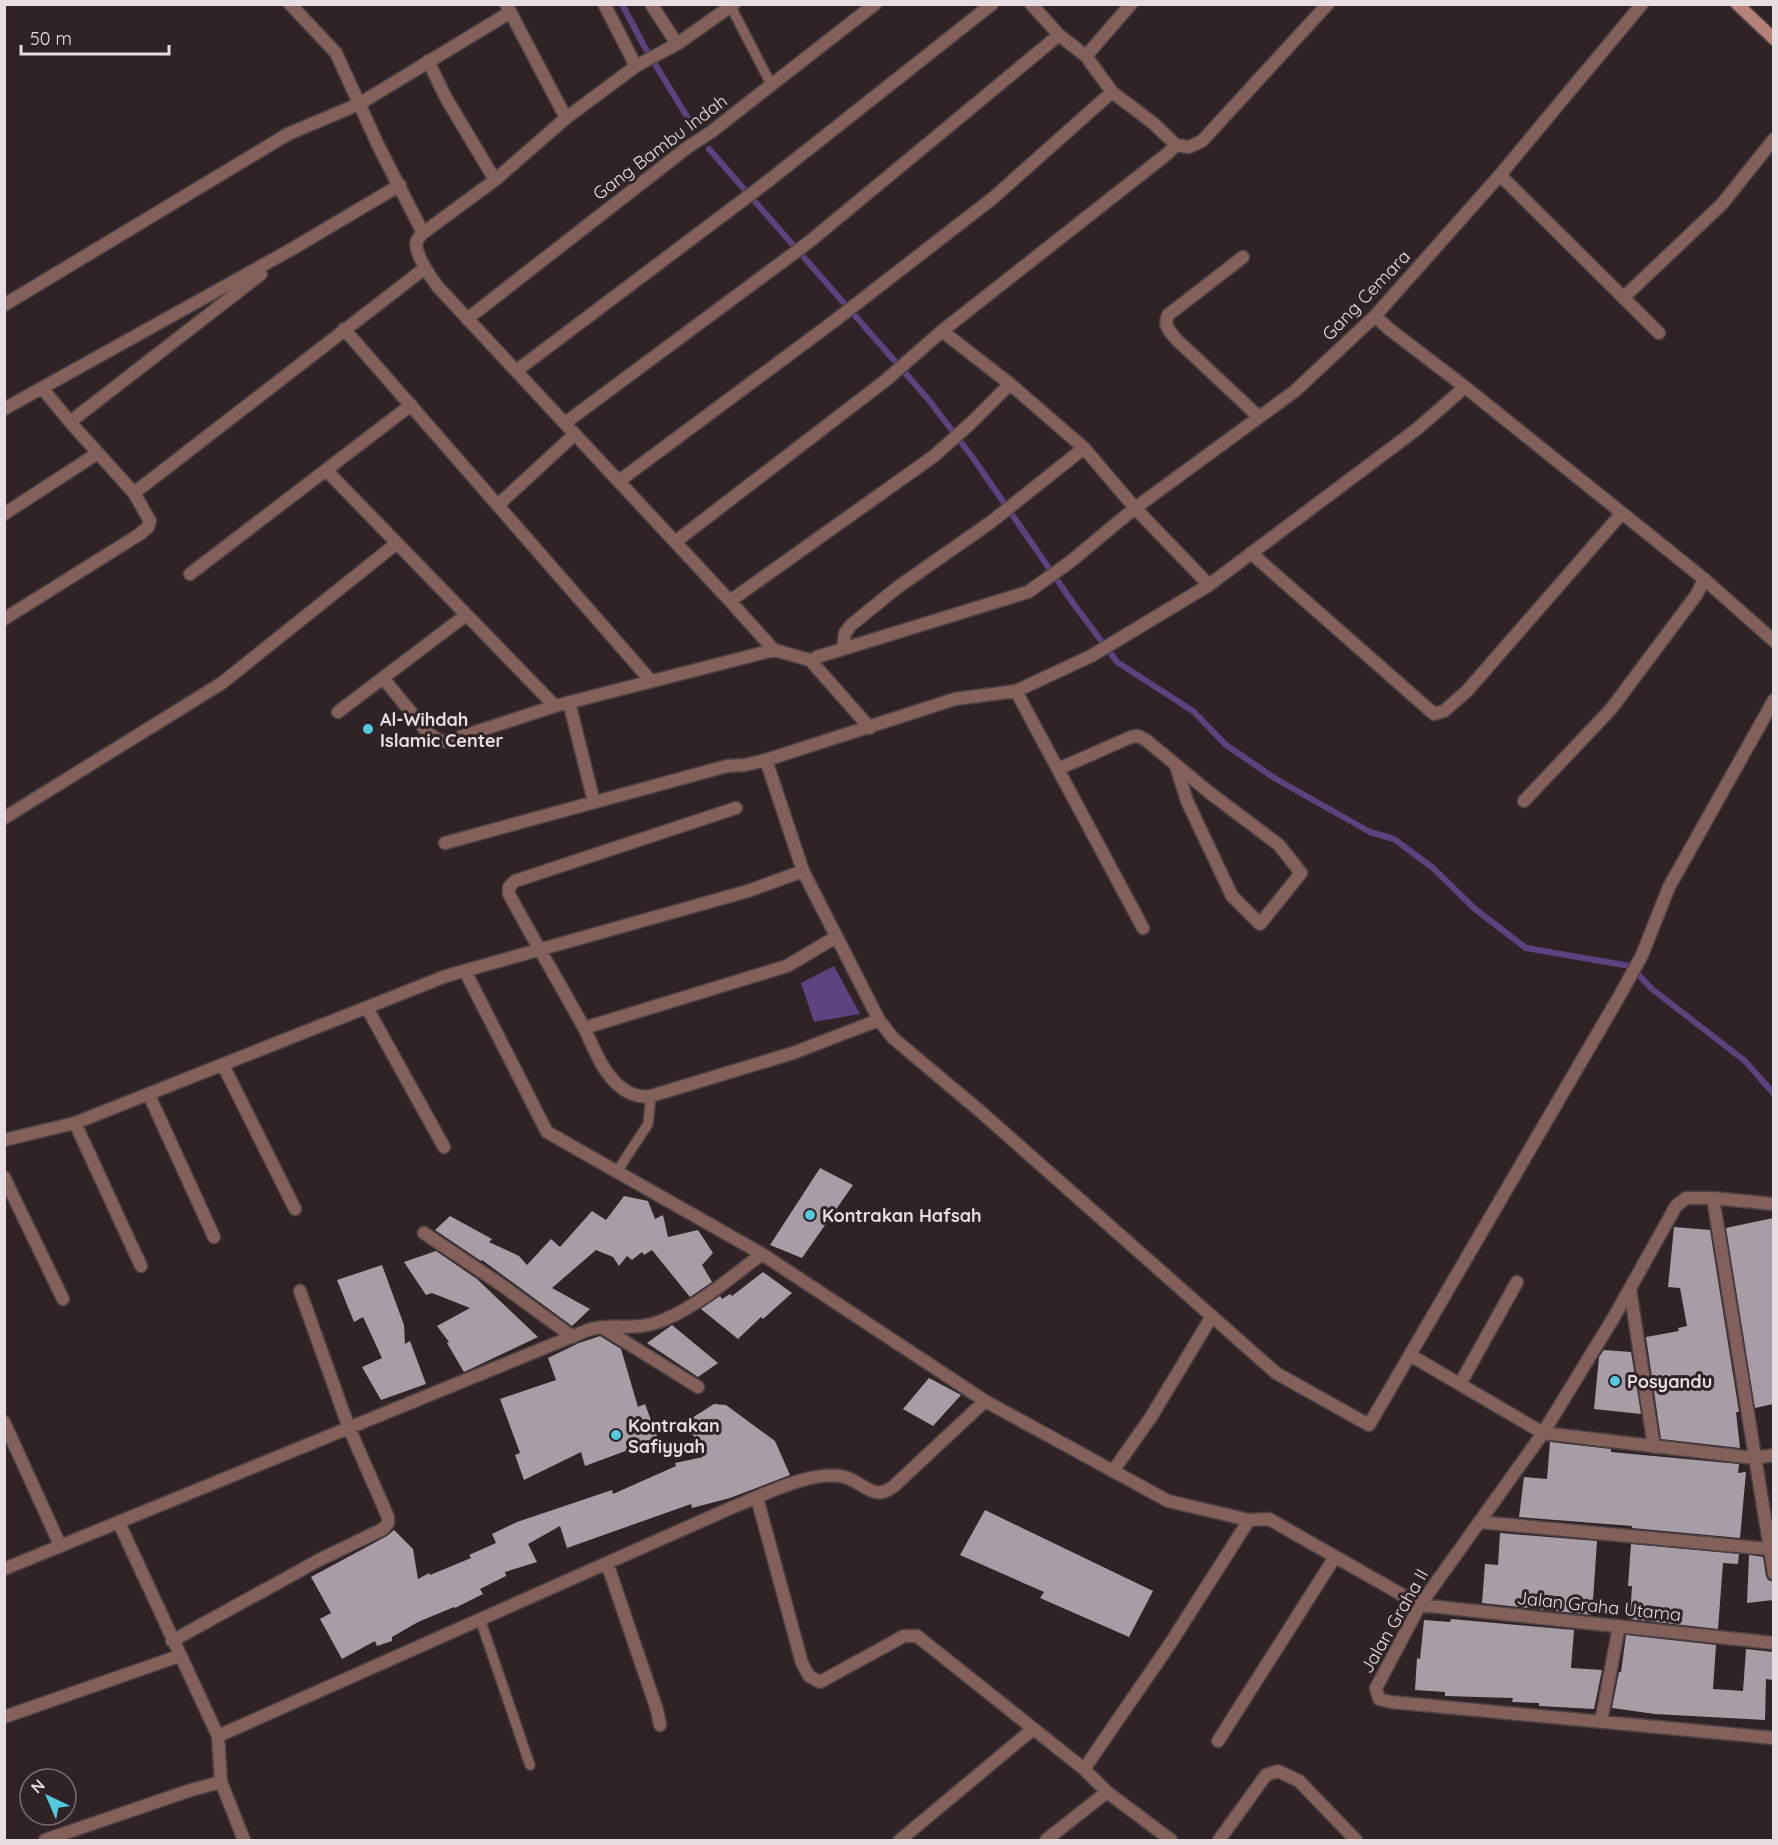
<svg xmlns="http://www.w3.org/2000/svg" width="1778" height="1845" viewBox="0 0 1778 1845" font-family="Quicksand,sans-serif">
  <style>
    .water { fill: #5c4380 }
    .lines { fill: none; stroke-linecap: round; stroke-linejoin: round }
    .stream { stroke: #5c4380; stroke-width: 6 }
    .building { fill: #a89da6 }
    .lane-casing { stroke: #4c4144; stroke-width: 12 }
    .street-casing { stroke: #4c4144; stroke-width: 15 }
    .secondary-casing { stroke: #4c4144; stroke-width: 15 }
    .lane { stroke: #83615a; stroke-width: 9 }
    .street { stroke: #83615a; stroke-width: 12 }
    .secondary { stroke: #b78177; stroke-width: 12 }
    .poi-dot { fill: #54cade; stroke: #2f2326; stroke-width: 2 }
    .labels { text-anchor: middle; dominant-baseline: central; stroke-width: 6; stroke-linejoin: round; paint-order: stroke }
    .street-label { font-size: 18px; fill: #e6dee0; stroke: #2f2326 }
    .poi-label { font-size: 18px; font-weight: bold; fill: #e6dee0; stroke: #2f2326; text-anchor: start }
  </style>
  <rect width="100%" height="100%" fill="#2f2326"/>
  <!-- water -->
  <path class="water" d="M834,966L860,1014L814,1022L801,983Z"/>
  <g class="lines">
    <!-- stream -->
    <path class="stream" d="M622,4L644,46L689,120
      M709,149L928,399L973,458L1073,603L1117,662L1193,711L1226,745L1276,779L1370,832L1394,839L1433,868L1475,909L1526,948L1630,966L1652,989L1745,1061L1774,1094"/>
  </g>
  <!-- building -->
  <path class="building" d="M820,1168L853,1185L802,1258L770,1245Z
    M624,1196L648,1201L655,1219L663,1215L668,1237L698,1230L713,1253L702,1265L712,1282L690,1297L652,1250L644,1255L642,1252L632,1260L627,1256L619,1266L613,1257L596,1250L552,1288L590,1309L572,1326L482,1260L481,1261L435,1230L450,1216L492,1239L489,1242L519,1256L527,1265L551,1239L560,1247L592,1211L606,1220Z
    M1773,1218V1404L1755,1408L1726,1228Z
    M1674,1227L1710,1230L1739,1412H1736L1740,1448L1661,1439L1646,1337L1679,1331L1678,1328L1687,1326L1680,1288L1668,1287Z
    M436,1251L477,1279L538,1337L464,1372L447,1343L449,1342L437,1326L470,1308L432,1293L426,1295L404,1262Z
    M382,1265L404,1325L405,1344L410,1341L426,1384L381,1400L362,1367L382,1358L363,1317L354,1322L337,1280Z
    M763,1272L792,1293L763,1319L761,1317L738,1339L701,1309L720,1296L722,1299L730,1294L732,1296Z
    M672,1325L718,1363L698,1377L647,1343Z
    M600,1336L621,1349L638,1407L645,1404L658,1439L585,1466L581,1452L524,1480L515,1455L520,1453L500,1399L556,1380L548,1358L579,1343Z
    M1604,1350L1631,1352L1641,1414L1594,1409L1599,1357Z
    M929,1378L961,1395L933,1426L903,1409Z
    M714,1404L726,1405L775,1441L790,1475L730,1498L692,1508L691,1504L567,1548L560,1526L528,1544L537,1562L505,1572L506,1576L480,1589L483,1594L455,1608L454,1607L418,1622L392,1637V1641L377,1646L375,1641L342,1659L320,1619L331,1613L311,1577L387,1536L394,1530L413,1549L418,1579L429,1573L430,1575L471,1558L469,1555L496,1543L492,1534L517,1522L612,1490L613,1494L676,1466L675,1463L703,1457L687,1421Z
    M1550,1442L1611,1449V1452L1739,1464L1738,1473L1746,1472L1740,1538L1632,1528V1526L1519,1517L1524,1477L1547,1479Z
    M985,1510L1153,1591L1129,1637L1040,1598L1044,1592L960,1555Z
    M1500,1533L1597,1541L1592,1615L1482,1603L1485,1564L1498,1565Z
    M1631,1544L1739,1554L1738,1564L1723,1563L1718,1629L1630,1619L1632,1586H1628Z
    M1749,1555L1763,1557L1766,1576L1768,1580L1773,1582V1600L1747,1603Z
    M1451,1619L1574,1630L1571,1668L1602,1670L1594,1709L1539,1706V1703L1512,1702L1513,1698L1445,1696V1692L1415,1690L1417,1658L1420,1659L1424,1620L1450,1622Z
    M1626,1635L1716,1645L1713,1689L1743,1691L1746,1649L1773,1652L1772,1680L1766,1679L1765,1720L1655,1714L1612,1708L1619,1672H1621Z"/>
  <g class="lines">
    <!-- lane casing -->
    <g class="lane-casing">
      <path id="lane" d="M731,7L771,84
        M616,1173L648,1124L651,1096
        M480,1619L530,1765"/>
    </g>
    <!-- street casing -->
    <g class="street-casing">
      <path id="street" d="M290,4L336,53L378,145L423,233
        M506,4L566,118
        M604,4L636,66
        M651,4L677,44
        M734,4L677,44L636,66L566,118L495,180L423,233C422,234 418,238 417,241C413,252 431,278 438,287L730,601L934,456L971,423L1010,384
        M1086,56L1131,4
        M428,61L446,98L495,180
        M1176,145L1189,147L1202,141L1328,4
        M1500,175L1659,333
        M1243,257L1168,315C1163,326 1170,332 1177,340L1259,417
        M1623,298L1722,204L1774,139
        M4,305L288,134L359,104L509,13
        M1375,316L1389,329L1465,387L1622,513
        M467,319L688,147L711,132L875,4
        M344,329L651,681
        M942,331L1010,384L1084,448L1135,508L1209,585
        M516,371L763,185L992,4
        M4,409L292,249L400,185
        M70,422L261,274
        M565,423L809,242L1059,35
        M326,470L555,706
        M619,481L833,322L993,198L1112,92
        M134,493L425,268
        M498,505L575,434
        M4,514L98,453
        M675,542L886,380L942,331L1167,154L1176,145L1153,123L1112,92L1086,56L1059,35L1031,4
        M1251,553L1434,714L1444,711L1467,691L1622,513L1704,579
        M190,574L411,405
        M730,601L774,650
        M4,619L140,534L148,527L150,521L134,493L70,422L42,388
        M843,649L845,633L851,625L898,587L991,522L1084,448
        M811,661L817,657L1028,592L1070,562L1135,508L1295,391L1375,316L1500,175L1642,4
        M383,678L428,733L440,741H448L555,706L774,650L810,660L870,728
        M1016,691L1143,928
        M569,702L594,802
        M338,712L466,615
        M766,760L803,871L879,1020L893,1038L981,1112L1276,1373L1369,1425L1620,995L1642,955L1669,887L1774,700
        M1058,769L1131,737L1138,736L1146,740L1210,793L1279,845L1301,873L1260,924L1232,896L1187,801L1176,766
        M1524,801L1611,709L1697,594L1704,579L1774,641
        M736,808L515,881L509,887V894C533,939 559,982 583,1026C594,1047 600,1068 618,1085C627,1093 639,1098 651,1096L793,1053L879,1020
        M4,818L222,683L397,543
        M445,843L727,766L745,765L766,760L955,699L1016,691L1091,656L1209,585L1417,429L1465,387
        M465,971L547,1132L762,1254L985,1401L1168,1501L1249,1520L1269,1519L1420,1605L1774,1643
        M367,1008L444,1147
        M584,1028L787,966L836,937
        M223,1065L295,1209
        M149,1095L214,1237
        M75,1123L141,1266
        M4,1140L75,1123L446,976L748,891L803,871
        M4,1177L63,1299
        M1713,1198L1774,1204
        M424,1233L500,1284L573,1337
        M1630,1289L1654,1447
        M603,1328L698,1387
        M1410,1355L1543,1433L1754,1458L1774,1455
        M1460,1384L1517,1282
        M4,1422L60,1545
        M1113,1471L1151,1417L1212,1316
        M757,1498L802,1663L809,1676L820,1682L904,1636H917L1084,1769L1107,1792L1171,1840
        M1479,1522L1769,1549
        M607,1563L657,1710L660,1725
        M4,1569L588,1330C609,1323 631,1330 652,1324C689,1314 731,1277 762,1254
        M1774,1574L1713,1198H1686L1676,1206L1614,1317L1543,1433L1420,1605L1376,1688L1379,1699L1391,1702L1774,1738
        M172,1641L319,1560L383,1529L388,1523V1517L349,1428L300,1291
        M4,1717L179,1656
        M1601,1722L1619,1626
        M218,1736L733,1507C764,1495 806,1472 840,1476C861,1478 872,1504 894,1486L985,1401
        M1218,1741L1335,1557
        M1084,1769L1170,1644L1249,1520
        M221,1782L244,1840
        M45,1840L191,1790L221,1782L218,1736L119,1523
        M900,1840L1033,1729
        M1046,1840L1107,1792
        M1219,1840L1266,1775L1278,1771L1299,1781L1356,1840"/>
    </g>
    <!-- secondary casing -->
    <g class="secondary-casing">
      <path id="secondary" d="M1737,4L1774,39"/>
    </g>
    <!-- lane -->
    <use href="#lane" class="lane"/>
    <!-- street -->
    <use href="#street" class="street"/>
    <!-- secondary -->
    <use href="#secondary" class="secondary"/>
  </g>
  <!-- markers -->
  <g class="poi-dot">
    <circle cx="368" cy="729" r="6"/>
    <circle cx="810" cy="1215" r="6"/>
    <circle cx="1615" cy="1381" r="6"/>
    <circle cx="616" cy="1435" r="6"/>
  </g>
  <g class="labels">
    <!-- street labels -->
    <g class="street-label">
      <text transform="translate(660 147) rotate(-37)">Gang Bambu Indah</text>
      <text transform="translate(1366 295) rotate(-46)">Gang Cemara</text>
      <text transform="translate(1599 1606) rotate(6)">Jalan Graha Utama</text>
      <text transform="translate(1394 1621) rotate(-60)">Jalan Graha II</text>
    </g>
    <!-- poi labels -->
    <g class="poi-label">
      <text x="380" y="719">Al-Wihdah<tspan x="380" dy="21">Islamic Center</tspan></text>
      <text x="822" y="1215">Kontrakan Hafsah</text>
      <text x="1627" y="1381">Posyandu</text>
      <text x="628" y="1425">Kontrakan<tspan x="628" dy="21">Safiyyah</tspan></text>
    </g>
  </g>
  <!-- border -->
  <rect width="1778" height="1845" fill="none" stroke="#e6dee0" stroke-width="12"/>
  <!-- north arrow -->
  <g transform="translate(48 1797) rotate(316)"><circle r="28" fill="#2f2326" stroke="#786e70" stroke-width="1.5"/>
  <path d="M0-4.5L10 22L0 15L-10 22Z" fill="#54cade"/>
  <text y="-9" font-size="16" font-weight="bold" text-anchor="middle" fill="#e6dee0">N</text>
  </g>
  <!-- scale -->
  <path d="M21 45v9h148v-9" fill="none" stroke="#e6dee0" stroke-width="3"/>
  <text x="30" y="45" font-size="18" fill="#e6dee0" stroke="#2f2326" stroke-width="4.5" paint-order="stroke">50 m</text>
</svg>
